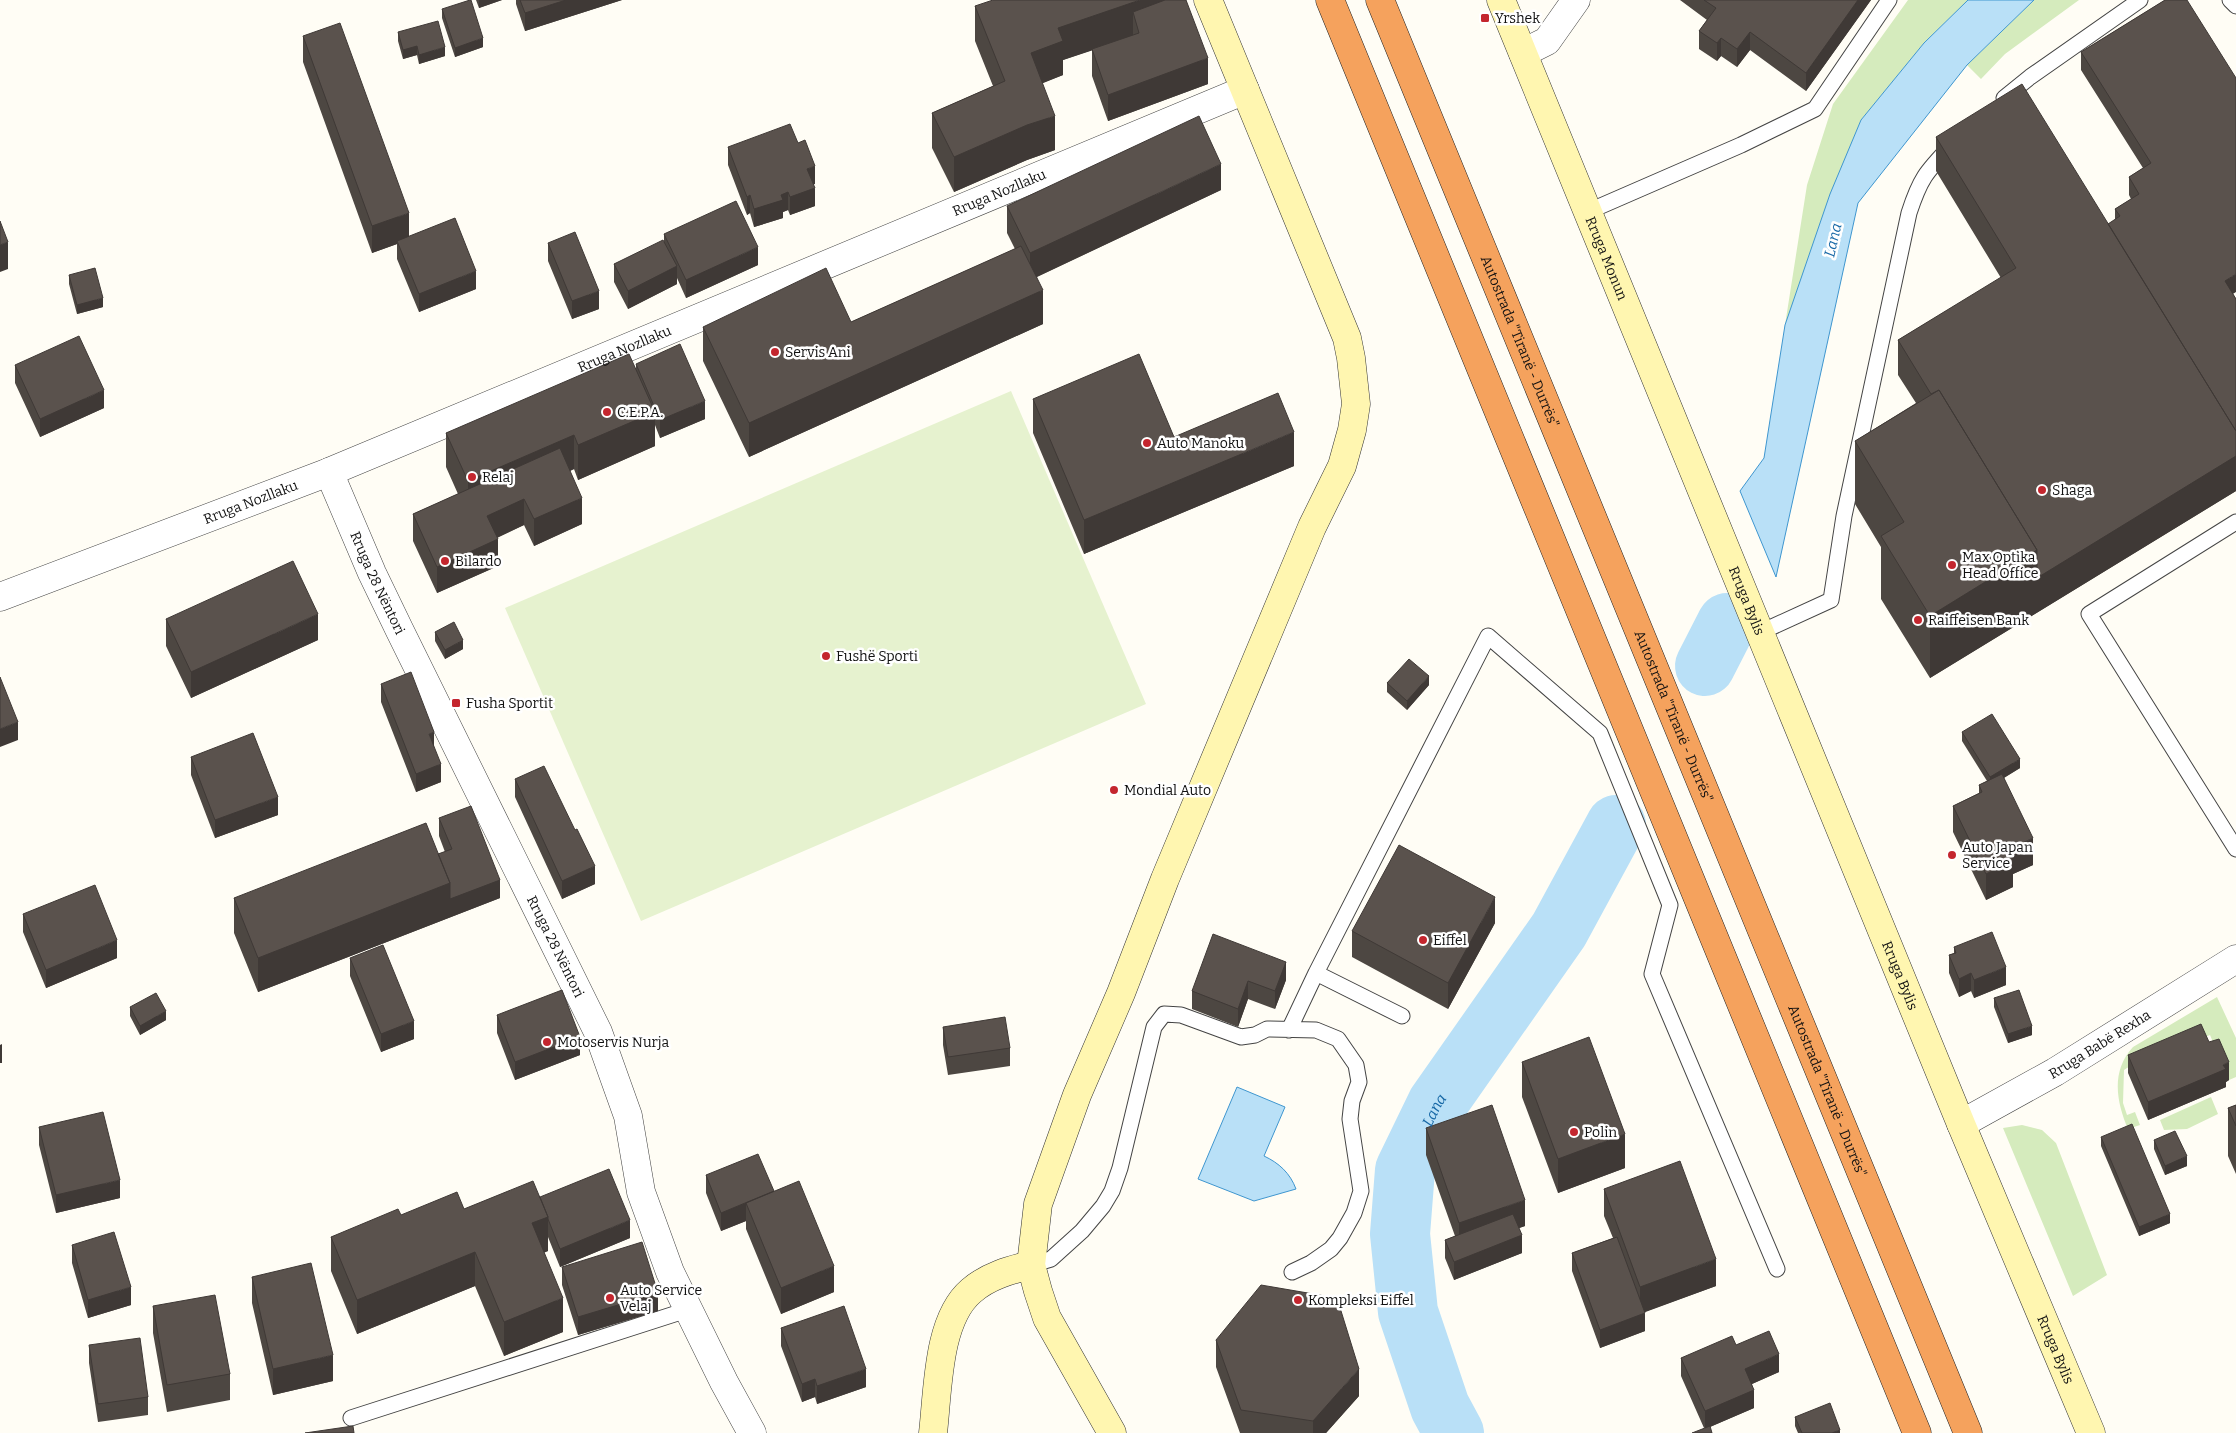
<svg xmlns="http://www.w3.org/2000/svg" width="2236" height="1433" viewBox="0 0 2236 1433" font-family="Bitter,serif">
  <style>
    .green { fill: #d5ebbd }
    .pitch { fill: #e6f2cf }
    .water { fill: #b9e0f7; stroke: #3f96cf }
    .lines { fill: none; stroke-linecap: round; stroke-linejoin: round }
    .river { stroke: #b9e0f7; stroke-width: 60 }
    .lane-casing { stroke: #444; stroke-width: 17 }
    .street-casing { stroke: #444; stroke-width: 29 }
    .secondary-casing { stroke: #333; stroke-width: 29 }
    .highway-casing { stroke: #222; stroke-width: 29 }
    .lane { stroke: #fff; stroke-width: 15 }
    .street { stroke: #fff; stroke-width: 28 }
    .secondary { stroke: #fff6b0; stroke-width: 28 }
    .highway { stroke: #f5a25d; stroke-width: 28 }
    .wall { fill: #4d4742 }
    .shaded-wall { fill: #3f3936 }
    .building { fill: #5a524d; stroke: #3f3936 }
    .poi-dot { fill: #c4262e; stroke: #fff; stroke-width: 2 }
    .labels { text-anchor: middle; dominant-baseline: central; stroke-width: 5; stroke-linejoin: round; paint-order: stroke }
    .poi-label { font-size: 14px; fill: #111; stroke: #fff; text-anchor: start }
    .street-label { font-size: 14px; fill: #111; stroke: #fff }
    .water-label { font-size: 15px; font-style: italic; fill: #1768a6; stroke: #fff }
  </style>
  <rect width="100%" height="100%" fill="#fffdf5"/>
  <!-- green -->
  <path class="green" d="M1908,0H1968L1924,43L1861,120L1785,325L1807,185L1833,104Z
    M2034,0H2079L2005,54L1981,79L1967,65Z
    M2217,997L2236,1038V1077L2229,1080L2210,1035L2127,1068L2124,1070L2123,1103L2127,1115L2135,1112L2140,1125L2128,1129C2116,1101 2111,1071 2133,1047Z
    M2211,1097L2218,1114L2187,1129L2164,1130L2160,1120Z
    M2022,1125L2042,1130L2056,1143L2107,1275L2073,1296L2003,1128Z"/>
  <!-- pitch -->
  <path class="pitch" d="M1011,391L1146,704L641,921L505,608Z"/>
  <!-- water -->
  <path class="water" d="M1968,0H2034L1967,65L1858,203L1776,577L1740,491L1764,458L1785,325L1830,194L1861,120L1924,43Z
    M1237,1087L1285,1107L1264,1156C1279,1163 1290,1173 1296,1189L1254,1201L1198,1179Z"/>
  <g class="lines">
    <!-- river -->
    <g class="river">
      <path d="M1705,666L1727,623"/>
      <path id="s1" d="M1454,1433L1440,1407L1408,1312L1400,1234L1405,1170L1437,1104L1559,930L1616,825"/>
    </g>
    <!-- lane casing -->
    <g class="lane-casing">
      <path id="lane" d="M2230,0L2236,6
        M2004,98L2030,77L2140,0
        M1587,212L1741,145L1815,109L1889,0
        M2236,522L2089,614L2236,849
        M1761,632L1831,600L1844,516L1909,213C1920,179 1926,172 1950,147
        M1402,1016L1316,973L1488,636L1600,733L1670,905L1652,974L1777,1269
        M1289,1030L1316,973
        M1031,1265L1051,1259L1082,1231L1103,1206L1112,1191L1120,1168L1154,1027L1164,1014L1181,1015L1241,1037L1255,1035L1267,1029L1316,1030L1338,1039L1356,1065L1359,1082L1352,1101L1350,1119L1361,1191L1354,1213L1340,1238L1331,1249L1311,1263L1292,1272
        M351,1418L687,1310"/>
    </g>
    <!-- street casing -->
    <g class="street-casing">
      <g id="street">
        <path d="M1523,53L1547,41L1576,0"/>
        <path id="s2" d="M329,472L372,573L399,629L598,1032L628,1116L641,1192L670,1272L724,1382L752,1433"/>
        <path id="s3" d="M0,597L329,472L1245,90"/>
        <path id="s4" d="M1961,1124L2055,1072L2236,959"/>
      </g>
    </g>
    <!-- secondary casing -->
    <g class="secondary-casing">
      <g id="secondary">
        <path id="s5" d="M1501,0L1961,1124L2091,1433"/>
        <path d="M933,1433C938,1391 937,1320 971,1291C988,1276 1010,1270 1031,1265"/>
        <path d="M1112,1433L1047,1318L1038,1291L1031,1265L1038,1204L1077,1095L1121,993L1165,879L1312,527L1342,466L1352,430L1356,404L1351,358L1347,338L1208,0"/>
      </g>
    </g>
    <!-- highway casing -->
    <g class="highway-casing">
      <g id="highway">
        <path d="M1330,0L1917,1433"/>
        <path id="s6" d="M1380,0L1968,1433"/>
      </g>
    </g>
    <!-- lane -->
    <use href="#lane" class="lane"/>
    <!-- street -->
    <use href="#street" class="street"/>
    <!-- secondary -->
    <use href="#secondary" class="secondary"/>
    <!-- highway -->
    <use href="#highway" class="highway"/>
  </g>
  <!-- wall -->
  <path class="wall" d="M476,0H502L479,8Z
    M516,0H622L525,31L516,4Z
    M1186,0L1208,84L1108,121L1092,76V50L1063,60V75L1042,83L1055,150L1027,160L954,192L932,148V113L993,86L975,41V6Z
    M1680,0H1871L1806,91L1750,50L1737,67L1721,56L1717,61L1699,49V31L1707,20Z
    M2165,0L2233,294L2236,299V491L1930,678L1881,599V547L1855,504V441L1916,403L1898,375V340L2001,278L1936,171V137L2108,224L2115,220V209L2131,199L2129,195V177L2143,168L2081,70V52Z
    M442,9L483,47L455,57L442,18Z
    M398,32L445,56L419,64L417,55L403,59L398,41Z
    M303,36L409,237L476,289L419,312L397,259V244L372,253L303,62Z
    M798,143L815,184H813L815,206L790,215L788,210L783,212V218L754,227L750,213L747,215L728,165V147Z
    M1221,190L1037,277L1043,324L749,457L703,361V327L851,322L1015,249L1007,233V206Z
    M664,234L758,265L686,298L677,278V284L628,309L614,282V264L664,242Z
    M548,243L599,309L572,319L548,261Z
    M69,275L103,307L77,314L69,284Z
    M636,364L705,419L660,438L655,425V446L578,480L574,469L570,471L582,524L534,546L524,525L497,538L498,566L437,593L413,541V514L458,494L446,467V433L636,369Z
    M15,365L104,408L40,437L15,383Z
    M1033,399L1174,437L1294,466L1084,554L1033,433Z
    M166,619L318,640L191,698L166,646Z
    M435,632L463,649L445,659L435,641Z
    M1387,683L1429,685L1407,710L1387,692Z
    M381,684L434,748L441,782L416,792L381,702Z
    M1962,732L2020,768L2004,778L2033,865L2013,874V887L1986,900L1953,832V806L1979,793V785L1987,781L1962,741Z
    M191,757L278,815L215,838L191,775Z
    M515,779L575,830L595,884L562,899L515,797Z
    M439,818L500,898L258,992L234,933V898L438,854L445,852L439,836Z
    M23,914L117,958L46,988L23,932Z
    M1495,923L1448,1009L1352,957V931Z
    M1954,947L2006,985L1974,998L1971,991L1959,997L1949,973V955L1954,953Z
    M350,958L414,1039L381,1052L350,976Z
    M1286,962V980L1275,1009L1248,999L1238,1027L1192,1009V991Z
    M1994,998L2032,1035L2008,1043L1994,1007Z
    M130,1007L166,1020L140,1035L130,1016Z
    M497,1015L580,1055L515,1080L497,1033Z
    M943,1027L1010,1048V1066L948,1075L943,1045Z
    M2209,1042L2229,1080L2226,1082V1087L2148,1120L2128,1073V1055Z
    M1522,1062L1625,1168L1558,1193L1522,1097Z
    M2236,1105V1215V1174L2228,1156V1108Z
    M39,1127L120,1198L56,1213L39,1145Z
    M1426,1128L1525,1226L1519,1228L1522,1253L1454,1280L1445,1258V1240L1455,1236L1426,1155Z
    M2101,1137L2170,1223L2139,1236L2101,1146Z
    M2154,1140L2187,1166L2165,1175L2154,1149Z
    M706,1175L774,1191L834,1292L781,1314L746,1229V1221L721,1231L706,1193Z
    M1604,1189L1716,1286L1644,1312L1645,1331L1600,1348L1572,1271V1253L1613,1238L1604,1216Z
    M540,1197L630,1238L560,1267L548,1237V1251L544,1252L563,1332L504,1356L475,1286L357,1334L331,1271V1237L401,1215L464,1209Z
    M72,1245L131,1305L88,1318L72,1263Z
    M562,1267L658,1311L578,1335L562,1285Z
    M252,1277L333,1381L273,1395L252,1303Z
    M153,1306L230,1374V1400L167,1412L153,1333Z
    M781,1328L866,1387L817,1404L815,1397L802,1402L781,1346Z
    M1216,1340L1359,1396L1326,1433H1240L1216,1367Z
    M89,1345L148,1397V1415L98,1422L89,1363Z
    M1736,1345L1779,1372L1752,1384L1754,1408L1710,1427L1704,1428L1681,1376V1358Z
    M1795,1417L1840,1433H1798L1795,1426Z"/>
  <!-- shaded-wall -->
  <path class="shaded-wall" d="M479,0H502L479,8Z
    M566,0H622L525,31V13Z
    M1140,0H1184L1139,33L1133,12V37L1063,60V75L1031,88V53L1058,28Z
    M1858,0H1871L1806,91V73Z
    M1750,32V50L1737,67V49Z
    M483,38V47L455,57V48Z
    M1721,38V56L1717,61V43Z
    M417,46V55L403,59V50Z
    M445,47V56L419,64V55Z
    M1208,58V84L1108,121V95Z
    M1055,116V150L1027,160L954,192V157L1027,125Z
    M1221,164V190L1030,280V253Z
    M815,166V184L807,187V169Z
    M815,188V206L790,215V197Z
    M788,192V210L783,212V218L754,227V209L781,195Z
    M750,195V213L747,215V197Z
    M409,213V239L397,241V244L372,253V226Z
    M8,242V269L0,272V245Z
    M758,247V265L686,298V280Z
    M677,266V284L628,309V291Z
    M476,271V289L419,312V294Z
    M2236,274V292L2225,299V281Z
    M1043,290V324L749,457V423Z
    M599,291V309L572,319V301Z
    M103,298V307L77,314V305Z
    M104,390V408L40,437V419Z
    M705,401V419L660,438V420Z
    M655,412V446L578,480V445Z
    M1294,432V466L1084,554V520Z
    M574,435V469L468,516V481Z
    M2236,456V491L1930,678V616L2037,550Z
    M582,498V524L534,546V519Z
    M524,499V525L487,542V516Z
    M498,539V566L437,593V567Z
    M318,614V640L191,698V672Z
    M463,640V649L445,659V650Z
    M1429,676V685L1407,710V701Z
    M18,722V740L0,747V729Z
    M434,732V750L429,734Z
    M2020,759V768L1990,786V777Z
    M441,764V782L416,792V774Z
    M278,797V815L215,838V820Z
    M2033,838V865L2013,874V887L1986,900V874L2008,850Z
    M595,866V884L562,899V881Z
    M500,880V898L258,992V958L450,883Z
    M1495,897V923L1448,1009V983Z
    M117,940V958L46,988V970Z
    M1286,962V980L1275,1009V991Z
    M2006,967V985L1974,998V980Z
    M1971,973V991L1959,997V979Z
    M1248,981V999L1238,1027V1009Z
    M166,1011V1020L140,1035V1026Z
    M414,1021V1039L381,1052V1034Z
    M2032,1026V1035L2008,1043V1034Z
    M580,1037V1055L515,1080V1062Z
    M2,1044V1063H0V1045Z
    M2229,1062V1080L2226,1082V1087L2148,1120V1102Z
    M1625,1134V1168L1558,1193V1159Z
    M2187,1156V1166L2165,1175V1166Z
    M120,1180V1198L56,1213V1195Z
    M1525,1200V1226L1459,1249V1223Z
    M746,1203V1221L721,1231V1213Z
    M2170,1214V1223L2139,1236V1227Z
    M548,1217V1251L532,1258V1223Z
    M630,1220V1238L560,1267V1249Z
    M1522,1235V1253L1454,1280V1262Z
    M475,1252V1286L357,1334V1300Z
    M1716,1259V1286L1640,1314V1287Z
    M834,1266V1292L781,1314V1288Z
    M131,1287V1305L88,1318V1300Z
    M658,1293V1311L578,1335V1317Z
    M563,1298V1332L504,1356V1322Z
    M1645,1313V1331L1600,1348V1330Z
    M1779,1354V1372L1745,1387V1369Z
    M333,1355V1381L273,1395V1369Z
    M866,1369V1387L817,1404V1386Z
    M1359,1369V1396L1326,1433H1313V1421Z
    M815,1379V1397L802,1402V1384Z
    M1754,1390V1408L1705,1429V1411Z
    M1840,1430V1433H1832Z"/>
  <!-- building -->
  <path class="building" d="M470,0H471L483,38L455,48L442,9Z
    M520,0H566L525,13Z
    M993,0H1140L1058,28L1063,41L1031,53L1055,116L1027,125L954,157L932,113L1005,81L975,6Z
    M1165,0H1186L1208,58L1108,95L1092,49L1139,33L1133,12Z
    M1704,0H1858L1806,73L1750,32L1737,49L1721,38L1717,43L1699,31L1716,8Z
    M2165,0H2187L2236,78V274L2225,281L2236,299V431L2108,224L2120,216L2115,209L2139,194L2129,177L2151,163L2081,52Z
    M438,21L445,47L419,55L417,46L403,50L398,32Z
    M340,23L409,213L372,226L303,36Z
    M2022,84L2236,431V456L2037,578V550L1939,390L1931,394L1898,340L2016,268L1936,137Z
    M1199,116L1221,164L1030,253L1007,206Z
    M790,124L798,143L805,140L815,166L807,169L815,188L790,197L788,192L781,195L783,200L754,209L750,195L747,197L728,147Z
    M736,201L758,247L686,280L664,234Z
    M455,218L476,271L419,294L397,241Z
    M0,221L8,242L0,245Z
    M575,232L599,291L572,301L548,243Z
    M663,240L677,266L628,291L614,264Z
    M1021,246L1043,290L749,423L703,327L826,268L851,322Z
    M95,268L103,298L77,305L69,275Z
    M79,336L104,390L40,419L15,365Z
    M680,344L705,401L660,420L636,364Z
    M629,354L655,412L578,445L574,435L468,481L446,433Z
    M1139,354L1174,437L1278,393L1294,432L1084,520L1033,399Z
    M1939,390L2037,550L1930,616L1881,536L1904,522L1855,441Z
    M560,448L582,498L534,519L524,499L487,516L498,539L437,567L413,514Z
    M293,561L318,614L191,672L166,619Z
    M454,622L463,640L445,650L435,632Z
    M1409,659L1429,676L1407,701L1387,683Z
    M411,672L434,732L429,734L441,764L416,774L381,684Z
    M0,677L18,722L0,729Z
    M1992,714L2020,759L1990,777L1962,732Z
    M253,733L278,797L215,820L191,757Z
    M544,766L575,830L577,829L595,866L562,881L515,779Z
    M2002,774L2033,838L2008,850L2013,861L1986,874L1953,806L1982,792L1979,785Z
    M471,806L500,880L450,899V883L438,854L452,849L439,818Z
    M426,823L450,883L258,958L234,898Z
    M1399,845L1495,897L1448,983L1352,931Z
    M95,885L117,940L46,970L23,914Z
    M1992,932L2006,967L1974,980L1971,973L1959,979L1949,955L1956,953L1954,947Z
    M1213,934L1286,962L1275,991L1248,981L1238,1009L1192,991Z
    M383,945L414,1021L381,1034L350,958Z
    M562,990L580,1037L515,1062L497,1015Z
    M2019,990L2032,1026L2008,1034L1994,998Z
    M156,993L166,1011L140,1026L130,1007Z
    M1005,1017L1010,1048L948,1057L943,1027Z
    M2201,1024L2209,1042L2219,1039L2229,1062L2223,1065L2226,1069L2148,1102L2128,1055Z
    M1589,1037L1625,1134L1558,1159L1522,1062Z
    M1492,1105L1525,1200L1459,1223L1426,1128Z
    M2236,1105V1126L2228,1108Z
    M103,1112L120,1180L56,1195L39,1127Z
    M2132,1124L2170,1214L2139,1227L2101,1137Z
    M2175,1131L2187,1156L2165,1166L2154,1140Z
    M758,1154L774,1191L721,1213L706,1175Z
    M1680,1161L1716,1259L1640,1287L1604,1189Z
    M609,1169L630,1220L560,1249L548,1219V1217L540,1197Z
    M533,1181L548,1217L532,1223L563,1298L504,1322L475,1252L357,1300L331,1237L398,1209L401,1215L457,1192L464,1209Z
    M799,1181L834,1266L781,1288L746,1203Z
    M1513,1214L1522,1235L1454,1262L1445,1240Z
    M114,1232L131,1287L88,1300L72,1245Z
    M1617,1237L1645,1313L1600,1330L1572,1253Z
    M642,1242L658,1293L578,1317L562,1267Z
    M311,1263L333,1355L273,1369L252,1277Z
    M1261,1285L1337,1298L1359,1369L1313,1421L1241,1410L1216,1340Z
    M215,1295L230,1374L167,1385L153,1306Z
    M844,1306L866,1369L817,1386L815,1379L802,1384L781,1328Z
    M1769,1331L1779,1354L1745,1369L1754,1390L1705,1411L1681,1358L1732,1336L1736,1345Z
    M140,1338L148,1397L98,1404L89,1345Z
    M1830,1403L1840,1430L1832,1433H1802L1795,1417Z
    M353,1426L354,1433H305Z
    M1710,1426L1712,1433H1692Z"/>
  <!-- markers -->
  <g class="poi-dot">
    <rect x="1480" y="13" width="10" height="10" rx="2.5"/>
    <circle cx="775" cy="352" r="5"/>
    <circle cx="607" cy="412" r="5"/>
    <circle cx="1147" cy="443" r="5"/>
    <circle cx="472" cy="477" r="5"/>
    <circle cx="2042" cy="490" r="5"/>
    <circle cx="445" cy="561" r="5"/>
    <circle cx="1952" cy="565" r="5"/>
    <circle cx="1918" cy="620" r="5"/>
    <circle cx="826" cy="656" r="5"/>
    <rect x="451" y="698" width="10" height="10" rx="2.5"/>
    <circle cx="1114" cy="790" r="5"/>
    <circle cx="1952" cy="855" r="5"/>
    <circle cx="1423" cy="940" r="5"/>
    <circle cx="547" cy="1042" r="5"/>
    <circle cx="1574" cy="1132" r="5"/>
    <circle cx="610" cy="1298" r="5"/>
    <circle cx="1298" cy="1300" r="5"/>
  </g>
  <g class="labels">
    <!-- poi labels -->
    <g class="poi-label">
      <text x="1495" y="18">Yrshek</text>
      <text x="785" y="352">Servis Ani</text>
      <text x="617" y="412">C.E.P.A.</text>
      <text x="1157" y="443">Auto Manoku</text>
      <text x="482" y="477">Relaj</text>
      <text x="2052" y="490">Shaga</text>
      <text x="1962" y="557">Max Optika<tspan x="1962" dy="16">Head Office</tspan></text>
      <text x="455" y="561">Bilardo</text>
      <text x="1928" y="620">Raiffeisen Bank</text>
      <text x="836" y="656">Fushë Sporti</text>
      <text x="466" y="703">Fusha Sportit</text>
      <text x="1124" y="790">Mondial Auto</text>
      <text x="1962" y="847">Auto Japan<tspan x="1962" dy="16">Service</tspan></text>
      <text x="1433" y="940">Eiffel</text>
      <text x="557" y="1042">Motoservis Nurja</text>
      <text x="1584" y="1132">Polin</text>
      <text x="620" y="1290">Auto Service<tspan x="620" dy="16">Velaj</tspan></text>
      <text x="1308" y="1300">Kompleksi Eiffel</text>
    </g>
    <!-- street labels -->
    <g class="street-label">
      <text stroke="none"><textPath href="#s3" startOffset="1078">Rruga Nozllaku</textPath></text>
      <text stroke="none"><textPath href="#s5" startOffset="279">Rruga Monun</textPath></text>
      <text stroke="none"><textPath href="#s6" startOffset="369">Autostrada "Tiranë - Durrës"</textPath></text>
      <text stroke="none"><textPath href="#s3" startOffset="672">Rruga Nozllaku</textPath></text>
      <text stroke="none"><textPath href="#s3" startOffset="268">Rruga Nozllaku</textPath></text>
      <text stroke="none"><textPath href="#s2" startOffset="121">Rruga 28 Nëntori</textPath></text>
      <text stroke="none"><textPath href="#s5" startOffset="649">Rruga Bylis</textPath></text>
      <text stroke="none"><textPath href="#s6" startOffset="774">Autostrada "Tiranë - Durrës"</textPath></text>
      <text stroke="none"><textPath href="#s2" startOffset="526">Rruga 28 Nëntori</textPath></text>
      <text stroke="none"><textPath href="#s5" startOffset="1054">Rruga Bylis</textPath></text>
      <text stroke="none"><textPath href="#s4" startOffset="160">Rruga Babë Rexha</textPath></text>
      <text stroke="none"><textPath href="#s6" startOffset="1179">Autostrada "Tiranë - Durrës"</textPath></text>
      <text stroke="none"><textPath href="#s5" startOffset="1459">Rruga Bylis</textPath></text>
    </g>
    <!-- water labels -->
    <g class="water-label">
      <text transform="translate(1833 240) rotate(-77)">Lana</text>
      <text stroke="none"><textPath href="#s1" startOffset="339">Lana</textPath></text>
    </g>
  </g>
</svg>
